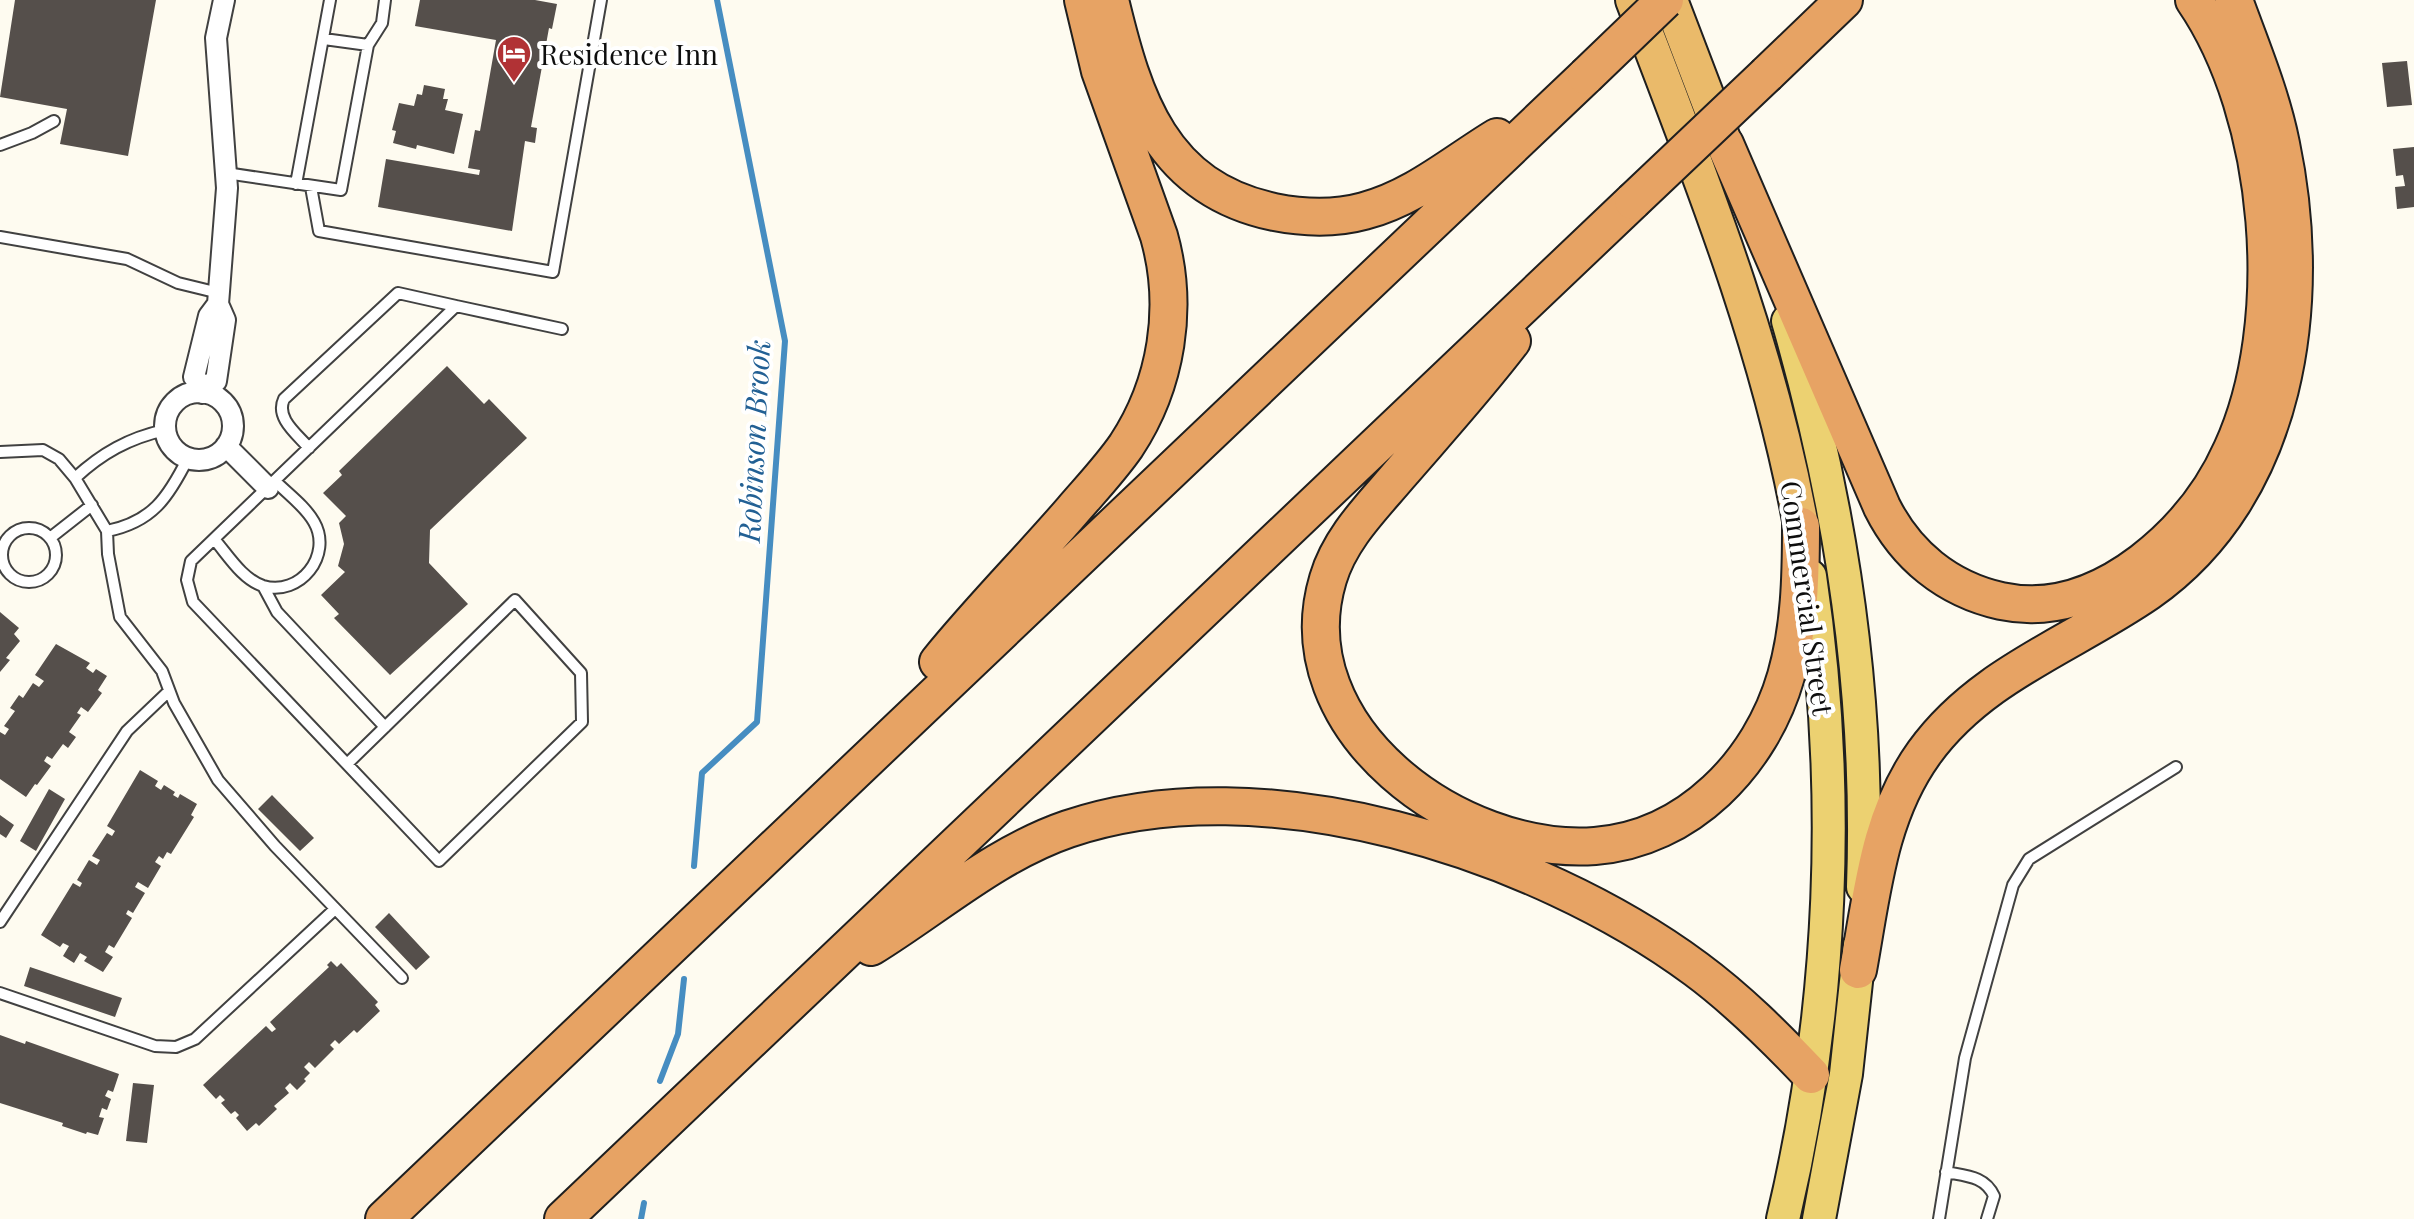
<svg xmlns="http://www.w3.org/2000/svg" width="2414" height="1219" viewBox="0 0 2414 1219" font-family="'Playfair Display',serif">
  <style>
    .lines { fill: none; stroke-linecap: round; stroke-linejoin: round }
    .stream { stroke: #468dc1; stroke-width: 6 }
    .building { fill: #554f4b }
    .service-casing { stroke: #414141; stroke-width: 14 }
    .minor-casing { stroke: #414141; stroke-width: 24 }
    .primary-casing { stroke: #1f1f1f; stroke-width: 36 }
    .trunk-casing { stroke: #1f1f1f; stroke-width: 38 }
    .motorway-casing { stroke: #1f1f1f; stroke-width: 40 }
    .service { stroke: #fff; stroke-width: 10 }
    .minor { stroke: #fff; stroke-width: 20 }
    .primary { stroke: #ecd171; stroke-width: 32 }
    .trunk { stroke: #eaba6a; stroke-width: 34 }
    .motorway { stroke: #e7a364; stroke-width: 36 }
    .motorway-bridge-casing { stroke: #1f1f1f; stroke-width: 40; stroke-linecap: butt }
    .motorway-bridge { stroke: #e7a364; stroke-width: 36 }
    .labels { text-anchor: middle; dominant-baseline: central; stroke-width: 8; stroke-linejoin: round; paint-order: stroke }
    .poi-label { font-size: 28px; fill: #0e0e0e; stroke: #fff; text-anchor: start }
    .street-label { font-size: 28px; fill: #0e0e0e; stroke: #fff }
    .water-label { font-size: 30px; font-style: italic; fill: #226094; stroke: #fff }
  </style>
  <rect width="100%" height="100%" fill="#fefbf0"/>
  <g class="lines">
    <!-- stream -->
    <path class="stream" d="M694,866L702,773L757,722L785,341L717,0
      M660,1081L678,1034L684,979
      M641,1219L644,1203"/>
  </g>
  <!-- building -->
  <path class="building" d="M15,0H156L128,156L60,144L67,109L0,97Z
    M420,0H535L557,4L552,29L549,28L531,127L537,128L535,143L525,141L512,231L378,207L386,159L479,175L480,170L468,168L475,130L480,131L496,40L415,26Z
    M2407,61L2412,105L2387,107L2382,63Z
    M424,85L445,89L443,99H448L445,110L463,114L454,154L417,145L416,149L393,143L396,131L392,130L399,103L414,106L417,94L422,95Z
    M2414,147V207L2397,209L2395,187L2405,186L2403,175L2396,176L2393,149Z
    M447,366L484,404L489,399L527,438L430,530L429,563L468,604L390,675L334,618L339,614L321,595L345,572L338,566L344,544L339,523L346,516L323,493L342,475L339,471Z
    M0,612L19,628L14,634L20,641L6,658L10,660L0,672Z
    M56,644L90,663L86,668L93,673L96,669L107,676L98,690L102,693L88,712L81,707L77,713L81,715L69,732L76,737L68,748L63,744L52,759L47,756L44,761L51,766L37,785L35,784L26,797L0,779V732L5,735L9,729L4,726L15,711L10,708L19,695L23,698L33,683L39,687L44,681L35,675Z
    M140,770L158,781L155,786L161,790L164,785L175,792L173,795L178,798L180,794L197,804L191,815L194,817L171,854L167,852L163,859L159,856L155,862L161,866L148,888L138,882L135,887L145,893L133,913L128,910L126,914L132,918L114,948L109,945L105,952L113,957L103,972L84,961L87,957L80,953L74,963L63,956L69,946L63,943L60,947L41,935L73,883L80,887L82,883L77,880L89,860L97,865L100,860L92,856L107,833L112,836L115,831L107,826Z
    M49,789L65,799L36,851L20,841Z
    M272,795L314,838L300,851L258,809Z
    M0,815L14,825L6,838L0,834Z
    M389,913L430,957L416,970L375,927Z
    M331,961L337,967L341,963L378,1002L375,1005L380,1011L357,1033L354,1030L339,1044L335,1040L330,1045L334,1049L315,1068L309,1062L304,1067L310,1073L304,1079L306,1081L297,1090L290,1083L285,1088L289,1093L274,1106L277,1109L259,1126L256,1123L247,1131L236,1118L239,1115L235,1111L231,1114L221,1103L225,1100L220,1095L216,1099L203,1085L266,1026L272,1032L276,1029L270,1022L329,967L327,965Z
    M30,967L122,998L115,1017L24,986Z
    M0,1035L25,1044L26,1041L119,1074L113,1092L108,1090L105,1096L111,1099L107,1110L102,1108L99,1117L104,1118L98,1135L87,1132L86,1134L62,1126L63,1123L0,1103Z
    M133,1083L154,1085L147,1143L126,1141Z"/>
  <g class="lines">
    <!-- service casing -->
    <g class="service-casing">
      <path id="service" d="M324,39L368,45
        M0,145L32,133L54,121
        M226,173L341,190L368,45L382,23L385,0
        M296,184L330,0
        M311,187L319,231L553,272L601,0
        M0,237L127,259L178,283L219,293
        M309,448C297,434 275,418 284,399L398,293L456,306
        M0,452L43,450L59,459L75,478L107,531L108,554L120,617L162,671L174,703L218,780L275,846L402,978
        M75,478C102,453 129,438 165,430
        M2 555a27 27 0 1 1 54 0a27 27 0 1 1-54 0Z
        M107,531C152,522 168,498 188,458
        M50,538L92,505
        M214,539C228,555 242,579 263,586C300,597 333,555 314,522C305,506 288,494 275,481
        M263,586L277,612L385,727
        M347,764L515,600L581,673L582,722L439,861L193,602L187,580L191,561L456,306L562,329
        M0,922L127,731L169,691
        M0,993L155,1046L176,1047L195,1039L335,909
        M1946,1172C1966,1176 1985,1176 1994,1196L1987,1219
        M1939,1219L1965,1058L2013,885L2029,859L2176,767"/>
    </g>
    <!-- minor casing -->
    <g class="minor-casing">
      <path id="minor" d="M203,387L216,381L225,320L218,304L227,188L216,38L224,0
        M165 426a34 34 0 1 1 68 0a34 34 0 1 1-68 0Z
        M202,393L203,387L194,377L209,316L218,304
        M226,446L268,488"/>
    </g>
    <!-- primary casing -->
    <g class="primary-casing">
      <path id="primary" d="M1788,321C1841,505 1870,696 1863,887
        M1783,1219C1833,1009 1842,790 1810,576
        M1819,1219L1846,1074L1860,945"/>
    </g>
    <!-- trunk casing -->
    <g class="trunk-casing">
      <path id="trunk" d="M1633,0C1699,173 1768,343 1801,526
        M1670,0L1725,144"/>
    </g>
    <!-- motorway casing -->
    <g class="motorway-casing">
      <path id="motorway" d="M1110,0C1134,100 1161,188 1274,212C1304,218 1335,219 1364,211C1414,198 1454,163 1497,137
        M1767,74L1844,0
        M1725,144L1882,507C1906,555 1947,589 2001,601C2052,612 2101,593 2142,562C2181,532 2212,494 2232,449C2290,323 2273,115 2194,0
        M1512,341C1477,387 1437,431 1399,475C1372,507 1340,538 1328,579C1283,729 1460,856 1595,846C1688,839 1761,763 1786,676C1800,627 1801,576 1801,526
        M938,662C980,610 1028,562 1072,511C1090,490 1110,469 1126,446C1167,384 1179,307 1159,236L1100,71L1083,0
        M871,947C936,907 995,854 1068,829C1263,763 1535,850 1696,969C1738,1000 1775,1037 1811,1075
        M1858,970C1872,894 1878,817 1924,753C1980,675 2071,645 2148,592C2289,493 2314,302 2281,144C2271,94 2251,47 2234,0
        M384,1219L1586,76
        M563,1219L1633,201"/>
    </g>
    <!-- service -->
    <use href="#service" class="service"/>
    <!-- minor -->
    <use href="#minor" class="minor"/>
    <!-- primary -->
    <use href="#primary" class="primary"/>
    <!-- trunk -->
    <use href="#trunk" class="trunk"/>
    <!-- motorway -->
    <use href="#motorway" class="motorway"/>
    <!-- motorway-bridge casing -->
    <g class="motorway-bridge-casing">
      <path id="motorway-bridge" d="M1586,76L1665,0
        M1633,201L1767,74"/>
    </g>
    <!-- motorway-bridge -->
    <use href="#motorway-bridge" class="motorway-bridge"/>
  </g>
  <!-- icons -->
  <defs>
    <g id="hotel-pin" transform="scale(1.8)"><path d="M0 17L-7.5 6A9.5 9.5 0 1 1 7.5 6Z" fill="#b13235" stroke="#fff"/><path d="M-6-4.5h1.5V1H6V5H4.5V3h-9V5H-6ZM-4 0a1.8 1.8 0 1 1 3.6 0ZM.5 0V-2.5h3Q6-2.5 6 0Z" fill="#fff"/></g>
  </defs>
  <g fill-rule="evenodd">
    <use href="#hotel-pin" x="514" y="53"/>
  </g>
  <g class="labels">
    <!-- poi labels -->
    <g class="poi-label">
      <text x="540" y="53">Residence Inn</text>
    </g>
    <!-- street labels -->
    <g class="street-label">
      <text transform="translate(1808 598) rotate(82)">Commercial Street</text>
    </g>
    <!-- water labels -->
    <g class="water-label">
      <text transform="translate(753 441) rotate(-87)">Robinson Brook</text>
    </g>
  </g>
</svg>
